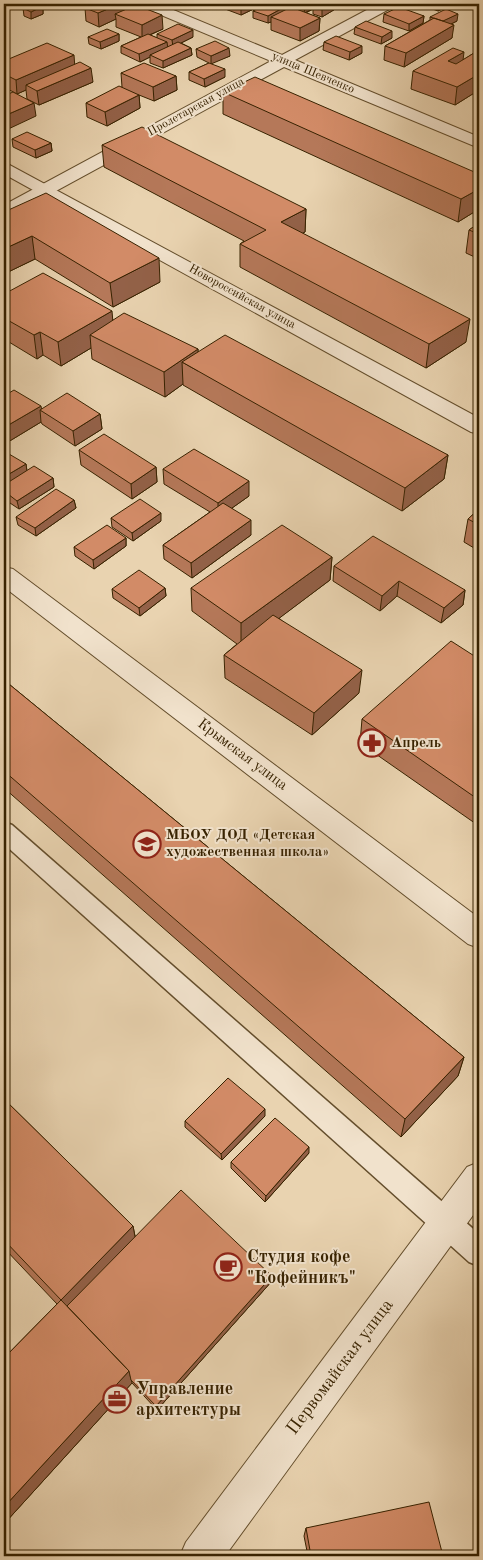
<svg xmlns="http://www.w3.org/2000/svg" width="483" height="1560" viewBox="0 0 483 1560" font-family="'Old Standard TT',serif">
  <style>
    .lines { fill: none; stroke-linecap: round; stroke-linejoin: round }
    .service-casing { stroke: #644e2c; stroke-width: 3 }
    .minor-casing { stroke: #644e2c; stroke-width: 2 }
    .tertiary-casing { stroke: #644e2c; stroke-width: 2 }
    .service { fill: #f1e2cc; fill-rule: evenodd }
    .minor { fill: #f1e2cc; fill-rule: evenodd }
    .tertiary { fill: #f1e2cc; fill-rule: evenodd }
    .wall { fill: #b57859; stroke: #372200; fill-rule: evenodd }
    .shaded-wall { fill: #936148; stroke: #372200 }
    .building { fill: #d28b67; stroke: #372200 }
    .labels { text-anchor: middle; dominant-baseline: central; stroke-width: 4; stroke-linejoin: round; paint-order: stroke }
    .far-street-label { font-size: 12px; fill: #372200; stroke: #f1e2cc }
    .poi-label { font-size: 15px; font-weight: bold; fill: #372200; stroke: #f1e2cc; text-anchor: start }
    .street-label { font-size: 15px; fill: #372200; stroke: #f1e2cc }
    .near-poi-label { font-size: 18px; font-weight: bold; fill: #372200; stroke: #f1e2cc; text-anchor: start }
    .near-street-label { font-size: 18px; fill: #372200; stroke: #f1e2cc }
  </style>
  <rect width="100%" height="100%" fill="#e9d3b0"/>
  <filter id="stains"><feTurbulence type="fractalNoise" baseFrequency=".004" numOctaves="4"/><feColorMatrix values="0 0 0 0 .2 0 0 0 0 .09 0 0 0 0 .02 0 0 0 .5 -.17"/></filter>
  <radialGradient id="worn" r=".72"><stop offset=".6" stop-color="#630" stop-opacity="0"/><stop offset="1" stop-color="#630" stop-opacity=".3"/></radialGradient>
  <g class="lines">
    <!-- service casing -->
    <g class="service-casing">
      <path id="service" d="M4,822L12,825L479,1234V1266L469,1262L4,844Z"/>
    </g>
    <!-- minor casing -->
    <g class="minor-casing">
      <path id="minor" d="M4,162L479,418V434L471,432L4,174Z
        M479,1162V1207L225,1556H180L186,1542L467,1167Z"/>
    </g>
    <!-- tertiary casing -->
    <g class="tertiary-casing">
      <path id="tertiary" d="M140,4H159L282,55L378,4H395L393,7L295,60L479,137V148L284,67L10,216L4,217V205L271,61L142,7Z
        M4,567L13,569L479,918V948L468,944L4,587Z"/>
    </g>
    <!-- service -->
    <use href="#service" class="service"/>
    <!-- minor -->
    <use href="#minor" class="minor"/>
    <!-- tertiary -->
    <use href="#tertiary" class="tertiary"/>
  </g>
  <!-- wall -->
  <path class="wall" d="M72,4H138V6L163,29L150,35L157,38V34L193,37L181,43L191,48L192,55L163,68L150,63V57L140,62L121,53V46L141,37L116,27V19L99,27L86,21L85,8L86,7L82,8Z
    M212,4H264L241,15Z
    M266,4H317V5L337,8L322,17L313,14V9L306,13L320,18L319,31L300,41L271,30V22L268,23L253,18V11ZM292,5L295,6L296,5V9L292,8Z
    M419,4H452L438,11Z
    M43,6V14L31,19L24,16L23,8Z
    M384,14L424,16L423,23L409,31L383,22Z
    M430,17L457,21L451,24L452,38L404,67L384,60L385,46L430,20Z
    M355,27L392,38L381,44L354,34Z
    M119,34V41L101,49L89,44L88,37Z
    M479,37V90L455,105L411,89L413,71L463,60L477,51Z
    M324,42L362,53L349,60L323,50Z
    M196,49L230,56L211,63L225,77L205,87L189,80V72L209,63L197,57Z
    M4,61L75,65L93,82L39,105L27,99L26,90L17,94L4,87Z
    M121,73L176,76L177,90L154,101L139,95L140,108L107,126L87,117L86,103L122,87Z
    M223,92L479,174V209L458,222L223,114Z
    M12,139L51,143L52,151L36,158L13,147Z
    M102,145L306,209L305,232L302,233L466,342L426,368L240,267V244L244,241L104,167Z
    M4,212L160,282L113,307L35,259L4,274Z
    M479,223V259L466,253L469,230Z
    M4,292L113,320L198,349V352L448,455L444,479L402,511L183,385V384L165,397L92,359L91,348L61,366L43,355L37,359L4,339Z
    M4,396L41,409L100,414L102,429L75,446L42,424L41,422L8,442L4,440Z
    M79,450L156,467L157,482L132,499L81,465Z
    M4,457L26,464L27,471L53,478L54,487L19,509L4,499Z
    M163,469L249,496L232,508L251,535L192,578L164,559L163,545L210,512L164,484Z
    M74,500L76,508L36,536L18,525L16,517Z
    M479,509V551L464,542L468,519Z
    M111,518L161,521L133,541L112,527Z
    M126,538V546L94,569L75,556L74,547Z
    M332,557L330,580L279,618L359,693L312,735L225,678L224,655L237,644L192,611L191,588Z
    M334,566L465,590L463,605L441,623L397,596L380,611L333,581Z
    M165,588L166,596L140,616L113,598L112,589Z
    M479,659V826L360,743L362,719Z
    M4,680L464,1057L458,1076L401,1137L4,788Z
    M4,1099L133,1226L135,1236L272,1276V1281L157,1410L132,1383L4,1524V1358L57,1304L4,1248Z
    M265,1116L222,1160L185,1127V1121Z
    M309,1153L265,1202L231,1168V1162Z
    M306,1528L443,1556H308L304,1536Z"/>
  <!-- shaded-wall -->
  <path class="shaded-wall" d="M82,4H85L86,7L82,8Z
    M120,4H138L139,9L115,14L116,19L99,27L98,13Z
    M241,4H264L241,15Z
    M290,4H292V10L271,17V22L268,23V16Z
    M309,4H317V7H313V9L304,13L305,6Z
    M332,4H338L337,8L322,17V9Z
    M439,4H452L438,11Z
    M43,6V14L31,19V12Z
    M458,14L457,21L441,29L442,21Z
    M162,15L163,29L142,38V25Z
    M424,16L423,23L409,31V24Z
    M320,18L319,31L300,41V28Z
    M454,25L452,38L404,67L406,53Z
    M193,30V37L173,47L172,40Z
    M392,31V38L381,44L382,37Z
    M119,34V41L101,49L100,42Z
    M167,42L168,50L150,55V57L140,62L139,54Z
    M362,46V53L349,60L350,52Z
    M191,48L192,55L163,68V61Z
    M229,48L230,56L211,64V56Z
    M464,52L462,69L448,61Z
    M74,55L75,69L26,85V90L17,94L16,80Z
    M91,68L93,82L39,105L37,91Z
    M225,69V77L205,87L204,79Z
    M479,74V90L455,105L457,87Z
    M176,76L177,90L154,101L153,87Z
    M139,95L140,108L107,126L105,112Z
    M34,103L36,116L4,131V116Z
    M51,143L52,151L36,158L35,150Z
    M479,189V209L458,222L461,199Z
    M306,209L305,232L280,245L281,222Z
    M32,236L35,259L4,274V249Z
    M159,258L160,282L113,307L110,283Z
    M112,311L114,335H90L91,348L61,366L58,342Z
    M470,319L466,342L426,368L429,344Z
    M40,332L43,355L37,359L34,335Z
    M198,349V371L182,362L183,384L165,397L164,372Z
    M41,406L42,411L40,410L41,422L8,442L5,427Z
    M100,414L102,429L75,446L73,431Z
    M448,455L444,479L402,511L405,488Z
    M26,464L27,472L4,486V477Z
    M156,467L157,482L132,499L131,484Z
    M53,478L54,487L19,509L17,501Z
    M249,481V496L218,518V503Z
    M74,500L76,508L36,536L35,528Z
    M161,513V521L133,541L132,533Z
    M251,520V535L192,578L191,563Z
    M126,538V546L94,569L93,560Z
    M332,557L330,580L241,647V623Z
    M399,581L397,596L380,611L382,596Z
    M165,588L166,596L140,616L139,608Z
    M465,590L463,605L441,623L444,608Z
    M362,670L359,693L312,735L314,713Z
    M464,1057L458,1076L401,1137L405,1119Z
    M265,1109V1116L222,1160L221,1154Z
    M309,1147V1153L265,1202L266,1196Z
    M133,1226L136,1242L67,1312L61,1300Z
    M272,1276V1281L157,1410L156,1406Z
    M129,1371L132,1383L4,1524V1507Z"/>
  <!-- building -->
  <path class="building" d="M34,4H37L43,6L31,12L23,8Z
    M95,4H120L98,13L85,8Z
    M266,4H290L268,16L253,11Z
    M298,4H309L305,6Z
    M318,4H332L322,9L313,7Z
    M136,5L162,15L142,25L115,14Z
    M291,7L320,18L300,28L271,17Z
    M399,7L424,16L409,24L384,14Z
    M446,9L458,14L443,21L430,17Z
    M434,18L454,25L406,53L385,46Z
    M366,21L392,31L382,37L355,27Z
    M178,24L193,30L172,40L157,34Z
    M107,29L119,34L100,42L88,37Z
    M148,34L167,42L139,54L121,46Z
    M336,36L362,46L350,52L324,42Z
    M215,41L229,48L211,56L196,49Z
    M178,42L191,48L163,61L150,55Z
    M47,43L74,55L16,80L4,74V61Z
    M453,48L464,52L448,61L456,64L479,50V74L457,87L413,71Z
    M80,62L91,68L37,91L26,85Z
    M144,63L176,76L153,87L121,73Z
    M209,63L225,69L204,79L189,72Z
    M255,77L479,174V189L461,199L223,92Z
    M119,86L139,95L105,112L86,103Z
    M13,92L34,103L4,116V96Z
    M142,127L306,209L281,222L470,319L429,344L240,244L266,230L102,145Z
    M27,132L51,143L35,150L12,139Z
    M46,193L159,258L110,283L32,236L4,249V212Z
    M479,223V234L469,230Z
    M43,273L112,311L58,342L40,332L34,335L4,318V292L6,293Z
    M124,313L198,349L164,372L90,335Z
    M225,335L448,455L405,488L182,362Z
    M14,390L41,406L5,427L4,426V396Z
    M67,393L100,414L73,431L40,410Z
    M104,434L156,467L131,484L79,450Z
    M194,449L249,481L218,503L163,469Z
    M9,454L26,464L4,477V457Z
    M34,466L53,478L17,501L4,491V485Z
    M56,489L74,500L35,528L16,517Z
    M140,499L161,513L132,533L111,518Z
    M223,503L251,520L191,563L163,545Z
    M479,509V525L468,519Z
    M107,525L126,538L93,560L74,547Z
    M282,525L332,557L241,623L191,588Z
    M373,536L465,590L444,608L399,581L382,596L334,566Z
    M139,570L165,588L139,608L112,589Z
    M273,615L362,670L314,713L224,655Z
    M451,641L479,659V800L362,719Z
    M4,680L464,1057L405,1119L4,771Z
    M228,1078L265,1109L221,1154L185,1121Z
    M4,1099L133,1226L61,1300L129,1371L4,1507V1358L61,1300L4,1240Z
    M275,1118L309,1147L266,1196L231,1162Z
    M181,1190L272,1276L156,1406L131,1380L129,1371L67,1306Z
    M429,1502L443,1556H311L306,1528Z"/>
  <!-- icons -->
  <defs>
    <g id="pharmacy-ring" transform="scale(1.4375)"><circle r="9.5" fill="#f1e2cc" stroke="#8f2418" stroke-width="1.5"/><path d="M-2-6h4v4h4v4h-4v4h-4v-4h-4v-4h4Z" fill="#8f2418"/></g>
    <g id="school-ring" transform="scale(1.4375)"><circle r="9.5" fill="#f1e2cc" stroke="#8f2418" stroke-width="1.5"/><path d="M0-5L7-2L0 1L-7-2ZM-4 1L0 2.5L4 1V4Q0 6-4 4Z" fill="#8f2418"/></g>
    <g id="cafe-ring" transform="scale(1.4375)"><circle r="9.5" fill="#f1e2cc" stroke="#8f2418" stroke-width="1.5"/><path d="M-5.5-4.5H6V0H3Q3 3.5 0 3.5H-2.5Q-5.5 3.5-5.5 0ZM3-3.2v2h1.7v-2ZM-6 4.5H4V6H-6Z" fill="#8f2418"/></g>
    <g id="office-ring" transform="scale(1.4375)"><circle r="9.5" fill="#f1e2cc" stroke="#8f2418" stroke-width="1.5"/><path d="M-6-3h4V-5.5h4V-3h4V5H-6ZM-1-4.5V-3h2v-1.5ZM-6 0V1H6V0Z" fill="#8f2418"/></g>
  </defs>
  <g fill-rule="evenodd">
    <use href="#pharmacy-ring" x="372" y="743"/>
    <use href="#school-ring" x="147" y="844"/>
    <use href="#cafe-ring" x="228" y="1267"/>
    <use href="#office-ring" x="117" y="1399"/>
  </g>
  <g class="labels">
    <!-- far-street labels -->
    <g class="far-street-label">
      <text transform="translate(313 73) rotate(23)">улица Шевченко</text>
      <text transform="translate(196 107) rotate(-29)">Пролетарская улица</text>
      <text transform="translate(242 297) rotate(29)">Новороссийская улица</text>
    </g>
    <!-- poi labels -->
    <g class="poi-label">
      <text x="391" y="743">Апрель</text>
      <text x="166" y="835">МБОУ ДОД «Детская<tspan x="166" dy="17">художественная школа»</tspan></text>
    </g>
    <!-- street labels -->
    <g class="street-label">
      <text transform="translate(242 755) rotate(37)">Крымская улица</text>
    </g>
    <!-- near-poi labels -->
    <g class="near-poi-label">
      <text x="247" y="1257">Студия кофе<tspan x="247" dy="21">"Кофейникъ"</tspan></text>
      <text x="136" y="1389">Управление<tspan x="136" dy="21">архитектуры</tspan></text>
    </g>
    <!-- near-street labels -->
    <g class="near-street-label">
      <text transform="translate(340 1367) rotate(-53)">Первомайская улица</text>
    </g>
  </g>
  <!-- margin -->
  <rect width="483" height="1560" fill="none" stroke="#e9d3b0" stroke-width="20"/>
  <rect x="5" y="5" width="473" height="1550" fill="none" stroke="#372200" stroke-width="2.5"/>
  <rect x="10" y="10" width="463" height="1540" fill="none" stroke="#372200"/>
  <rect width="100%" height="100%" filter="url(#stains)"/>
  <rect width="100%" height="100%" fill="url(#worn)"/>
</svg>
